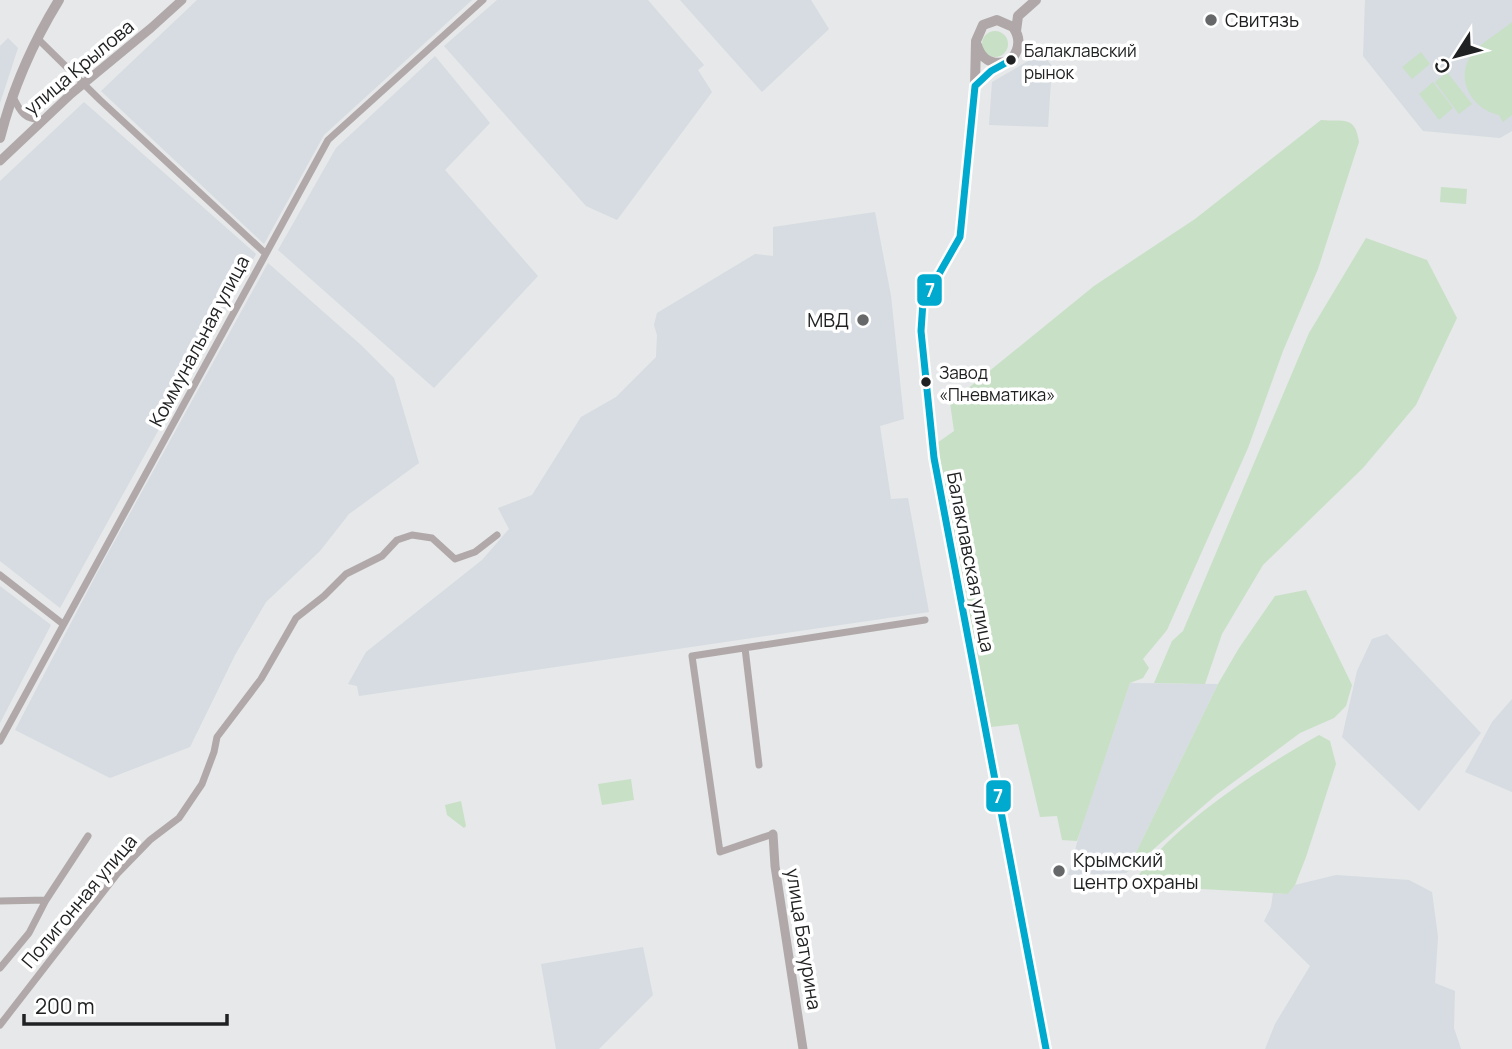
<svg xmlns="http://www.w3.org/2000/svg" width="1512" height="1049" viewBox="0 0 1512 1049" font-family="Manrope,sans-serif">
  <style>
    .built { fill: #d6dce1 }
    .green { fill: #c8e0c6 }
    .lines { fill: none; stroke-linecap: round; stroke-linejoin: round }
    .minor { stroke: #b1a9a9; stroke-width: 7 }
    .tertiary { stroke: #b1a9a9; stroke-width: 9 }
    .secondary { stroke: #b0a7a8; stroke-width: 10 }
    .bus-1-casing { stroke: #fff; stroke-width: 12 }
    .bus-1 { stroke: #00a9ce; stroke-width: 7 }
    .poi-dot { fill: #656768; stroke: #fff; stroke-width: 2.5 }
    .bus-dot { fill: #202122; stroke: #fff; stroke-width: 2.5 }
    .labels { text-anchor: middle; dominant-baseline: central; stroke-width: 7; stroke-linejoin: round; paint-order: stroke }
    .bus-label { font-size: 17px; fill: #202122; stroke: #fff; text-anchor: start }
    .poi-label { font-size: 19px; fill: #202122; stroke: #fff; text-anchor: start }
    .street-label { font-size: 19px; fill: #202122; stroke: #fff }
    .line-badge { stroke: #fff; stroke-width: 2.5 }
    .badge-label { font-size: 19px; text-anchor: middle; font-weight: bold; fill: #fff }
  </style>
  <rect width="100%" height="100%" fill="#e6e8e9"/>
  <!-- built -->
  <path class="built" d="M197,0H472L324,135L264,244L101,91Z
    M497,0H648L704,65L698,70L712,92L617,220L586,206L444,46Z
    M680,0H811L829,29L762,92Z
    M1365,0H1512V131L1500,138L1423,131L1363,56Z
    M8,38L18,48L0,103V46Z
    M1042,53L1052,66L1048,127L989,125L992,82Z
    M435,56L490,123L445,170L538,276L434,388L278,250L336,148Z
    M84,102L256,254L60,608L0,561V181Z
    M875,212L891,296L904,419L880,426L891,499L908,498L929,612L359,696L357,686L348,684L366,652L482,560L509,529L498,508L532,495L581,417L616,397L656,357L657,335L654,325L657,313L755,254L773,256V227Z
    M268,263L361,345L394,378L419,463L349,514L320,551L266,602L235,655L190,747L110,778L15,730L97,573Z
    M0,586L51,625L0,723Z
    M1387,634L1481,733L1419,811L1342,737L1357,671L1372,639Z
    M1130,683L1218,684L1126,873L1068,875L1082,825Z
    M1512,699V792L1465,772L1492,722Z
    M1336,875L1409,880L1432,892L1438,937L1435,983L1455,991L1454,1028L1461,1049H1265L1275,1024L1310,966L1264,921L1271,907L1273,893L1288,894L1295,885Z
    M643,947L653,995L599,1049H556L541,964Z"/>
  <!-- green -->
  <path class="green" d="M1512,22V115L1503,122L1499,115C1474,110 1455,82 1470,57C1476,46 1501,31 1512,22Z
    M982 44a13 13 0 1 1 26 0a13 13 0 1 1-26 0Z
    M1421,52L1430,64L1412,79L1402,67Z
    M1447,72L1472,104L1459,114L1435,82Z
    M1433,82L1453,108L1439,120L1419,94Z
    M1321,120C1344,122 1355,115 1359,142L1318,269L1283,351L1248,448L1167,630L1143,659L1149,668L1143,678L1130,683L1077,841L1062,840L1057,816L1040,817L1018,724L991,727L937,443L954,431L950,403L1094,286L1195,219Z
    M1441,187L1467,189L1466,204L1440,202Z
    M1366,238L1427,260L1457,318L1416,405L1363,468L1263,565L1222,634L1205,684L1154,683L1172,641L1183,631L1309,333Z
    M1306,590L1352,685L1346,706L1334,718L1300,733L1216,795L1126,873L1218,684L1239,648L1275,596Z
    M1319,735L1330,741L1336,764L1306,857L1295,885L1288,894L1132,885C1167,828 1260,768 1319,735Z
    M631,779L634,800L602,805L598,784Z
    M461,801L466,826L464,828L447,815L445,805Z"/>
  <g class="lines">
    <!-- minor -->
    <path class="minor" d="M37,38L100,100L265,253
      M12,95C20,111 24,121 44,119
      M0,575L63,624
      M745,648L759,765
      M0,741L328,140L483,0
      M773,834L720,852L692,656L925,620
      M0,901L46,900
      M0,968L29,933L46,900L88,836
      M0,1025L117,874L150,840L179,818L202,784L214,752L217,737L261,679L296,618L324,596L346,574L382,556L397,540L412,535L432,538L455,559L475,552L497,535"/>
    <!-- tertiary -->
    <path class="tertiary" d="M0,161L71,94L151,28L182,0
      M773,834L775,866L803,1049"/>
    <!-- secondary -->
    <path class="secondary" d="M1016,31L1018,16L1036,0
      M977,45C981,59 992,65 1006,62
      M1011,60C1020,49 1021,38 1013,27L997,20L983,25L976,41L975,86L960,237L923,302L921,331L934,458L1046,1049
      M975,86L991,71L1006,62
      M0,138C13,87 32,44 59,0"/>
    <!-- bus-1 casing -->
    <g class="bus-1-casing">
      <path id="bus-1" d="M1011,60L991,71L975,86L960,237L923,302L921,331L934,458L1046,1049"/>
    </g>
    <!-- bus-1 -->
    <use href="#bus-1" class="bus-1"/>
  </g>
  <!-- markers -->
  <g class="poi-dot">
    <circle cx="1211" cy="20" r="7"/>
    <circle cx="863" cy="320" r="7"/>
    <circle cx="1059" cy="871" r="7"/>
  </g>
  <g class="bus-dot">
    <circle cx="1011" cy="60" r="6"/>
    <circle cx="926" cy="382" r="6"/>
  </g>
  <g class="labels">
    <!-- bus labels -->
    <g class="bus-label">
      <text x="1024" y="50">Балаклавский<tspan x="1024" dy="22">рынок</tspan></text>
      <text x="939" y="372">Завод<tspan x="939" dy="22">«Пневматика»</tspan></text>
    </g>
    <!-- poi labels -->
    <g class="poi-label">
      <text x="1225" y="20">Свитязь</text>
      <text x="849" y="320" text-anchor="end">МВД</text>
      <text x="1073" y="860">Крымский<tspan x="1073" dy="22">центр охраны</tspan></text>
    </g>
    <!-- street labels -->
    <g class="street-label">
      <text transform="translate(79 67) rotate(-40)">улица Крылова</text>
      <text transform="translate(199 341) rotate(-62)">Коммунальная улица</text>
      <text transform="translate(971 562) rotate(79)">Балаклавская улица</text>
      <text transform="translate(79 901) rotate(-50)">Полигонная улица</text>
      <text transform="translate(804 939) rotate(81)">улица Батурина</text>
    </g>
  </g>
  <g class="line-badge">
    <rect x="916" y="273" width="27" height="34" rx="7" fill="#00a9ce"/>
    <rect x="985" y="779" width="27" height="34" rx="7" fill="#00a9ce"/>
  </g>
  <g class="badge-label">
    <text x="930" y="297">7</text>
    <text x="998" y="803">7</text>
  </g>
  <!-- north arrow -->
  <g transform="translate(1456 56) rotate(234)" stroke="#ffffff" stroke-width="5" paint-order="stroke">
  <path d="M0-5L12 26L0 18L-12 26Z" fill="#202122"/>
  <text y="-10" font-size="19" font-weight="bold" text-anchor="middle" fill="#202122">С</text>
  </g>
  <!-- scale -->
  <path d="M24 1014v10h203v-10" fill="none" stroke="#202122" stroke-width="3.5"/>
  <text x="35" y="1014" font-size="21" fill="#202122" stroke="#ffffff" stroke-width="5" paint-order="stroke">200 m</text>
</svg>
